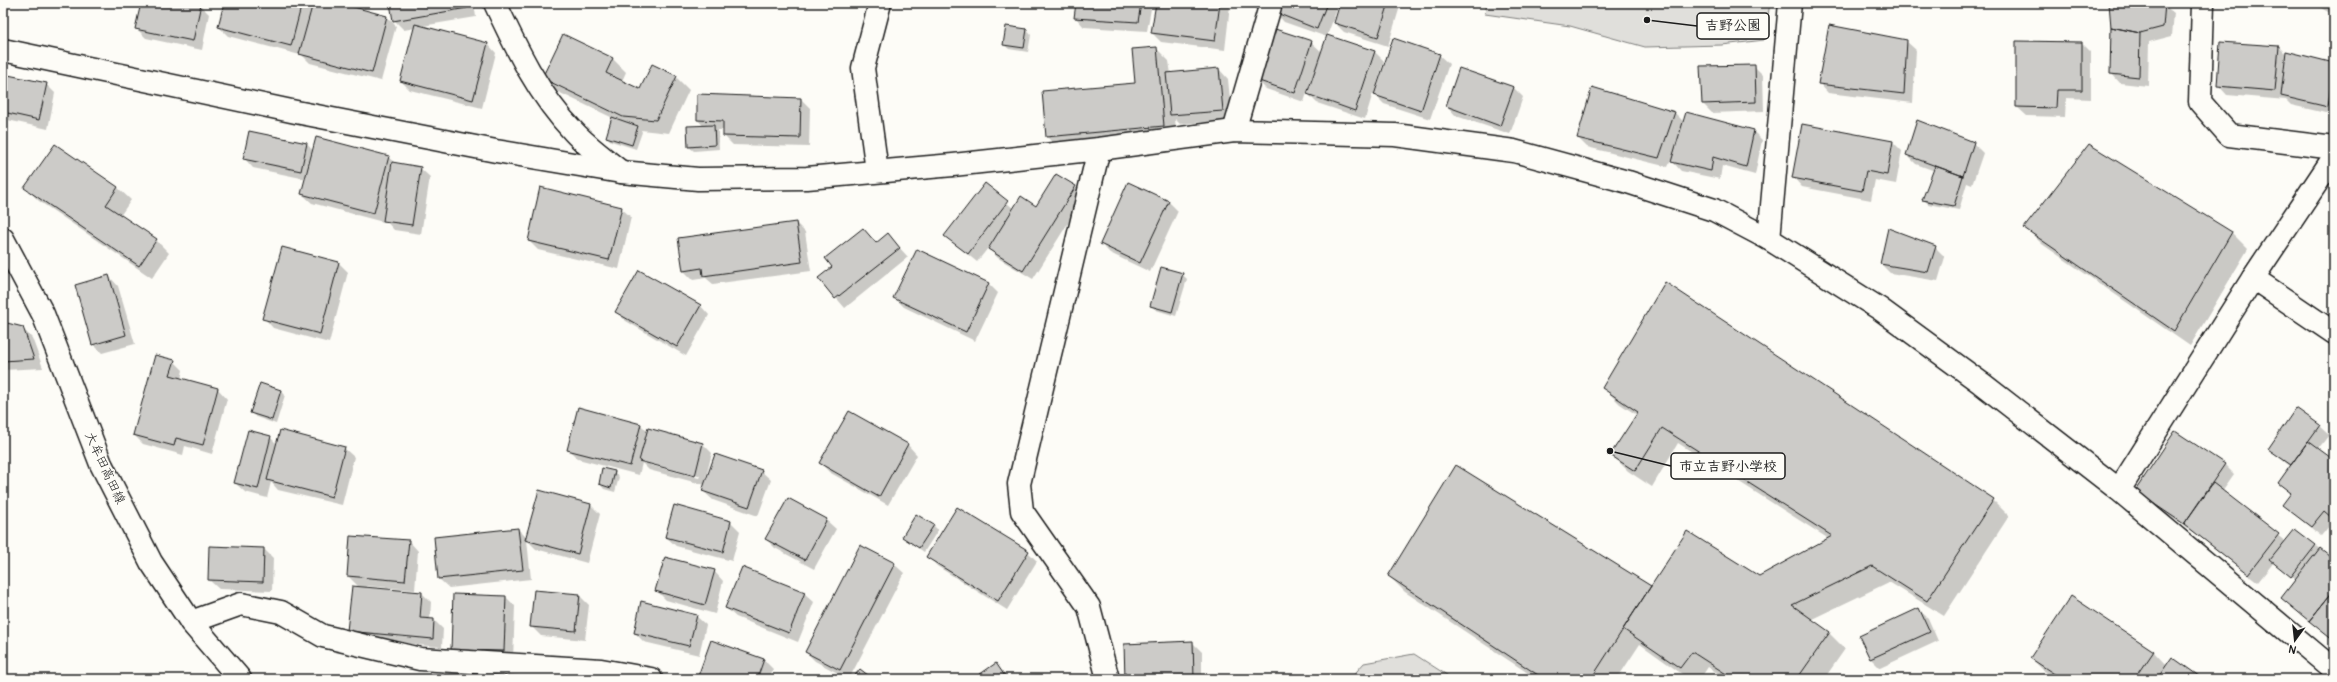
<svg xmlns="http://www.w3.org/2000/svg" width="2337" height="682" viewBox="0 0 2337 682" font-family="Pangolin,'Klee One',sans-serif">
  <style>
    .green { fill: #e0dfdb; stroke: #7e7e7c }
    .shadow { fill: #0003; fill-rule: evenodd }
    .building { fill: #cccbc8; stroke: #1c1c1c }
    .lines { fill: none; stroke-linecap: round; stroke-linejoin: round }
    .minor-casing { stroke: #1c1c1c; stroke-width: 25 }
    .tertiary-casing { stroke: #1c1c1c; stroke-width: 25 }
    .primary-casing { stroke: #1c1c1c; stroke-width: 25 }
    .minor { stroke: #fdfcf7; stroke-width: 22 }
    .tertiary { stroke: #fdfcf7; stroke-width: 22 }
    .primary { stroke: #fdfcf7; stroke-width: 22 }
    .labels { text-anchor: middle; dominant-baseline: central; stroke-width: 3; stroke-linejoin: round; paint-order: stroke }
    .street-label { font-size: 13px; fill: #1c1c1c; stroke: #fdfcf7 }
    .leader { fill: none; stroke: #1c1c1c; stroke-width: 1.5 }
    .callout-dot { fill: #1c1c1c; stroke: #fdfcf7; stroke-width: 1.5 }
    .callout { fill: #fdfcf7; stroke: #1c1c1c; stroke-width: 1.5 }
    .callout-label { font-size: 14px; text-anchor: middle; font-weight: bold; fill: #1c1c1c }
  </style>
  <rect width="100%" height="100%" fill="#fdfcf7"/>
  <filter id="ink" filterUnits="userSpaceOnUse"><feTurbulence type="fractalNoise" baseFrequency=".025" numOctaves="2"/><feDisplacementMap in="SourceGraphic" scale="8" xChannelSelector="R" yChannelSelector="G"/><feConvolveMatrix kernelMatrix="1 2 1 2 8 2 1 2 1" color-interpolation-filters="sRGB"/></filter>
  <g filter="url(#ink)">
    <!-- green -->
    <path class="green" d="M1487,3H1770L1764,40L1722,45L1645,47L1570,26L1485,14Z
      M1414,654L1453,679H1350L1364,663Z"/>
    <!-- shadow -->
    <path class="shadow" d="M142,3L200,5L209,14L202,50L146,38L137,29Z
      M225,3H335L386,16L396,26L381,81L310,63L300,53V55L228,36L219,27Z
      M391,3H474L476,17L422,26L487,43L496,53L482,108L410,90L401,81L415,28L404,30L394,20Z
      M1077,3H1152L1147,31L1084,27L1075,17Z
      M1157,3H1226L1230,6L1225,50L1161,42L1152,33Z
      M1278,3H1338L1340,6L1341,3H1401L1388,46L1344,32L1335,23L1339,9H1337L1327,36L1375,52L1384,61L1377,84H1378L1439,55L1449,64L1430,119L1384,104L1373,93L1365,119L1317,103L1307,93L1304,102L1266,89L1257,80L1311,42L1322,52L1327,37L1284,22L1275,12Z
      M2110,3H2161L2174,13L2172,36L2149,42L2148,86L2120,83L2111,73Z
      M2312,3H2334V6L2330,13Z
      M1027,30L1031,35L1028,52L1009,49L1004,45Z
      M564,36L613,59L626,72L622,81L641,90L676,77L689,90L669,133L641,130L642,132L636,149L611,141L607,137L613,118L556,91L543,78Z
      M1906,41L1916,50L1913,103L1828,93L1819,83Z
      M2017,42L2082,43L2091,52V99L2066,98L2065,117L2027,116L2017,107Z
      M2221,43L2279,47L2287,55V52L2334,64V115L2291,105L2286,100L2227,95L2218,85Z
      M1156,48L1169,61L1171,74L1219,69L1228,79L1232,120L1180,124L1175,119L1177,139L1060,150L1047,137L1043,92L1136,84Z
      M1754,66L1763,75L1764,111L1712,113L1703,104Z
      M1460,69L1514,88L1523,97L1510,134L1456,116L1447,106Z
      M3,75L46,84L55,93L48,129L3,119Z
      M1593,89L1675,113L1684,122L1753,131L1762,140L1755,175L1722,166L1720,179L1681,171L1671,160L1668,167L1587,147L1578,138Z
      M698,95L801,99L810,108L809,147L733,145L724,136V130H718L719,149L694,151L689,147L704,127L698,120Z
      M1893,142L1902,151L1896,184L1875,180L1871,200L1802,187L1793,177Z
      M1973,143L1983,153L1972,185L1967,183L1959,210L1928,204L1924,199L1935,171L1916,164L1907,155Z
      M307,144L313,151L388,157L395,163L420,168L430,177L421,234L394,230L384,219L383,222L312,203L302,194L306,179L253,168L244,158Z
      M1056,175L1075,187L1085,196L1033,279L998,258L988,248L977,262L945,236L985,184L1014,209L1036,208Z
      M1129,183L1169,202L1178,211L1150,272L1110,253L1101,244Z
      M117,187L131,200L120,216L156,240L169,253L152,278L39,201L26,188Z
      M621,208L631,217L619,269L538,250L529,241Z
      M796,223L805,232L811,271L713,284L706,278L693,280L683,270Z
      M2026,228L2232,233L2248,249L2190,346L2042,244Z
      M863,229L877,244L888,235L908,257L845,308L819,278L834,267Z
      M1935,247L1945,257L1938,281L1890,273L1881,264Z
      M282,248L339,263L348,272L329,343L273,328L264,318Z
      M1182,274L1187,279L1176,316L1156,310L1151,306Z
      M109,276L118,286L135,344L102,353L93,344Z
      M988,283L998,293L975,341L904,307L895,298Z
      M700,305L709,315L686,356L626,321L616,312Z
      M3,323L22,328L32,338L43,368L3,370Z
      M174,361L183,370L181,379L218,389L227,399L212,454L185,446L183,455L143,444L134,435Z
      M1604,388L1993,500L2009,516L1944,616L1889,582L1810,620L1829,633L1845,649L1824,679H1727L1708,667L1700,679H1689L1640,644L1617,679H1537L1405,592L1389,576L1456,467L1651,588L1759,577L1829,539L1678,443L1652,487L1628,471L1612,455L1637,415L1620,404Z
      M281,390L285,395L276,424L256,417L251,413Z
      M849,412L908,445L917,455L888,505L829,472L820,462Z
      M640,424L648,432V430L703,444L712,453L705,481L761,471L771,480L758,516L713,500L703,491L705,485L649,470L642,463L639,475L578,459L569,450ZM650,463L700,476L699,478L650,465Z
      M2319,426L2329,435L2318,449L2334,461V520L2321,536L2283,505L2291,494L2279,483L2291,467L2269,449Z
      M2176,432L2225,465L2234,474L2222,491L2286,542L2295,530L2334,560V641L2282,598L2295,579L2274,562L2258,582L2195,533L2145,500Z
      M270,437L277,444L344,448L354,457L342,505L278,490L271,482L267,498L245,492L235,483Z
      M614,472L619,477L615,492L604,489L600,484Z
      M540,491L591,505L600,514L587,563L536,549L527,540L531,579L449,588L439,579L435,538L518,529L527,538Z
      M826,520L836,529L814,569L775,548L766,539Z
      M731,522L740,531L732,561L676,546L666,537Z
      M933,525L938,530L924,552L903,537Z
      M409,541L418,551L415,590L367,586V588L422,593L431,602L430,620H434L443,629L442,647L358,640L349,630L359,587L348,576Z
      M264,549L273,558L272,591L219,589L209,580Z
      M1028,552L1037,561L1007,610L937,566L928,556Z
      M894,564L904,573L849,679L815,661L806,652Z
      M714,571L723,581L715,614L666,600L657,591Z
      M804,593L814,602L798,642L736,617L726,608Z
      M579,595L589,605L585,640L541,636L531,626Z
      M506,597L515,606L513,660L452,650Z
      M1918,609L1928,618L1938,641L1880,668L1871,659L1860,636Z
      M696,616L706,625L699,655L644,642L635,633Z
      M1192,642L1202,652V679H1126Z
      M2153,651L2167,666L2202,679H2057L2044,671L2031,658Z
      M763,659L773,669L769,679H698Z
      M996,664L1009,679H975Z"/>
    <!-- building -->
    <path class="building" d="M141,3L201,4L193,41L135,29Z
      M224,3H302L291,46L218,27Z
      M313,3H339L387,16L372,73L299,54Z
      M390,3H466L467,8L393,21Z
      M1076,3H1141L1138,22L1074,18Z
      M1156,3H1220L1215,41L1151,33Z
      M1277,3H1327L1317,29L1274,12Z
      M1340,3H1389L1378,37L1334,23Z
      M2109,3H2165L2163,27L2140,33L2111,27Z
      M415,24L488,43L473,100L400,81Z
      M1829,25L1907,40L1904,94L1818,84Z
      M1006,26L1027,29L1024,48L1003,45Z
      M2111,27L2140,33L2139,77L2110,74Z
      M1272,28L1312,41L1295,93L1256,80Z
      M563,34L613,58L606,73L640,89L652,64L677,76L656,120L623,117L542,78Z
      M1327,35L1375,51L1355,111L1307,94Z
      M1393,38L1440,54L1421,111L1374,95Z
      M2016,41L2082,42V90H2057L2056,108L2016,107Z
      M2220,42L2279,46L2275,91L2217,86Z
      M1157,47L1164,126L1046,137L1042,91L1135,83L1132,49Z
      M2286,51L2334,63L2328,107L2281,96Z
      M1755,65L1756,102L1702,104L1700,66Z
      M1219,68L1223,111L1170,115L1166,73Z
      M1459,68L1514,87L1500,126L1446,106Z
      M3,74L47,83L39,120L3,112Z
      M1592,87L1675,112L1659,158L1577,138Z
      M697,94L801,98L800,138L723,136V121L697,120Z
      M1686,112L1754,130L1746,167L1713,157L1711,171L1671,162Z
      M612,117L638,126L632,145L606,137Z
      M1917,120L1974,142L1963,176L1906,155Z
      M1802,124L1893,141L1887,175L1866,171L1862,191L1792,178Z
      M714,125L715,145L688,147L687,126Z
      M249,131L307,143L301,171L243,159Z
      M316,137L389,156L374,213L301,194Z
      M55,144L118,187L106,205L157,239L139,266L24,188Z
      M2089,144L2232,232L2174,331L2024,228Z
      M392,162L421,167L412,225L383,221Z
      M1935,166L1963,176L1954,206L1922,200Z
      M1056,174L1076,186L1023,271L988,249L1021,196L1036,206Z
      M1128,182L1169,201L1140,263L1100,244Z
      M985,183L1008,201L968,254L944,236Z
      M540,187L622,207L609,260L528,241Z
      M796,222L802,262L703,276L702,268L683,271L678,238Z
      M863,228L876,243L888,233L900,248L835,299L818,278L832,267L825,258Z
      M1888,228L1936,246L1928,272L1880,264Z
      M282,247L339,262L320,334L262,319Z
      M917,249L989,283L966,332L893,298Z
      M1161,267L1183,273L1172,312L1150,306Z
      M639,270L701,305L677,347L615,312Z
      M109,275L126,335L92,345L75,285Z
      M1665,282L1994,499L1927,601L1872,566L1792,605L1830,632L1797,679H1734L1692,652L1680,668L1623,629L1687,531L1759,576L1832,536L1662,428L1635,471L1610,455L1638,412L1602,388Z
      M3,322L23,327L34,359L3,361Z
      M155,355L175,360L170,375L218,388L203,445L176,438L174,446L133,435Z
      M260,383L281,390L272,420L250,413Z
      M578,407L641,424L630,466L567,450Z
      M2296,408L2320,425L2291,465L2268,449Z
      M849,411L908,444L879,497L819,463Z
      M648,428L703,443L695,476L639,461Z
      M248,430L271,436L258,489L234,483Z
      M280,430L345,447L332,497L267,480Z
      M2175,431L2225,464L2184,524L2135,491Z
      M2308,441L2334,460V516L2332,518L2324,511L2311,527L2282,505L2291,493L2278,483Z
      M715,454L762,470L749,507L702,491Z
      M1456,465L1651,586L1591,679H1544L1388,576Z
      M602,468L615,471L611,488L599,484Z
      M2213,483L2279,534L2248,574L2184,524Z
      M539,490L591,504L578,554L525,540Z
      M788,498L827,519L805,560L765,539Z
      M674,505L731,521L723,552L665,537Z
      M957,507L1029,551L998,601L926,557Z
      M916,514L934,525L919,548L902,537Z
      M518,528L523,570L438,579L434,537Z
      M2295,529L2316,545L2291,577L2270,560Z
      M350,536L409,540L405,581L347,576Z
      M860,545L895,563L840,670L805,652Z
      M209,546L264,548L263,582L208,580Z
      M2320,548L2334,559V590L2309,621L2281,598Z
      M665,557L715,570L705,605L655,591Z
      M742,567L805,592L789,633L725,608Z
      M352,586L422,592L420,618L434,619L433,639L347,631Z
      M534,590L580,594L576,631L530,627Z
      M2334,590V641L2309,621Z
      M453,594L506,596L504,651L451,650Z
      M2071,596L2154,651L2135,679H2062L2030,658Z
      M641,601L697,615L689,646L634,633Z
      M1919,608L1930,632L1870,659L1859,636Z
      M711,640L764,659L757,679H697Z
      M1193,641L1194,679H1125L1124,644Z
      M2172,657L2203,679H2157Z
      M996,663L1007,679H973Z
      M860,669L873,679H852Z"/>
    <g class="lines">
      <!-- minor casing -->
      <g class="minor-casing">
        <path id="minor" d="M495,3C516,48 539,96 574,132C588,147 605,159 621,172
          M2203,3L2200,102L2229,135L2334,148
          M1234,131L1271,3
          M1099,149L1019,484L1022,511L1089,607L1108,679
          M877,171L863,68L880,3
          M1769,239L1790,3
          M2253,278L2334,333
          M191,622L241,604L281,612L323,636L420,659L601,670L651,679"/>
      </g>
      <!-- tertiary casing -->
      <g class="tertiary-casing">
        <path id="tertiary" d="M3,50L296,112L496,151L621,172L698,179L807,178L953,165L1099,149L1234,131L1395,135L1514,151L1628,182L1714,210L1769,239L1880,309L1981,383L2119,490L2334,670
          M2119,490L2253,278L2334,157"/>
      </g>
      <!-- primary casing -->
      <g class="primary-casing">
        <path id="primary" d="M3,239L43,314L101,464L151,562L191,622L240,679"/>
      </g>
      <!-- minor -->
      <use href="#minor" class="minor"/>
      <!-- tertiary -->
      <use href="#tertiary" class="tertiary"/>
      <!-- primary -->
      <use href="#primary" class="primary"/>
    </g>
  </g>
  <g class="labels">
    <!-- street labels -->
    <g class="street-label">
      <text transform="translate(105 468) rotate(65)">大牟田高田線</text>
    </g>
  </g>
  <!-- callouts -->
  <path class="leader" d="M1647 20L1697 26M1610 451L1671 466"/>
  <g class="callout-dot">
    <circle cx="1647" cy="20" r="4"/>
    <circle cx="1610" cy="451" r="4"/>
  </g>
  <g class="callout">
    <rect x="1697" y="13" width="72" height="26" rx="4"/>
    <rect x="1671" y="453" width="114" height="26" rx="4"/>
  </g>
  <g class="callout-label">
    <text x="1733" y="30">吉野公園</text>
    <text x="1728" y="471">市立吉野小学校</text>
  </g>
  <!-- margin -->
  <rect width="2337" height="682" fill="none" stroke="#fdfcf7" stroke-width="16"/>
  <rect x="8" y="8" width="2321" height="666" fill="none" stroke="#1c1c1c" stroke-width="1.5" filter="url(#ink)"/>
  <!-- north arrow -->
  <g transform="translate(2295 640) rotate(195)" stroke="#fdfcf7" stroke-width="3" paint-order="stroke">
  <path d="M0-3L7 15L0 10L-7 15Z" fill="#1c1c1c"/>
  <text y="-6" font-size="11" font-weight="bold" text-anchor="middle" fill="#1c1c1c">N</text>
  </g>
</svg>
